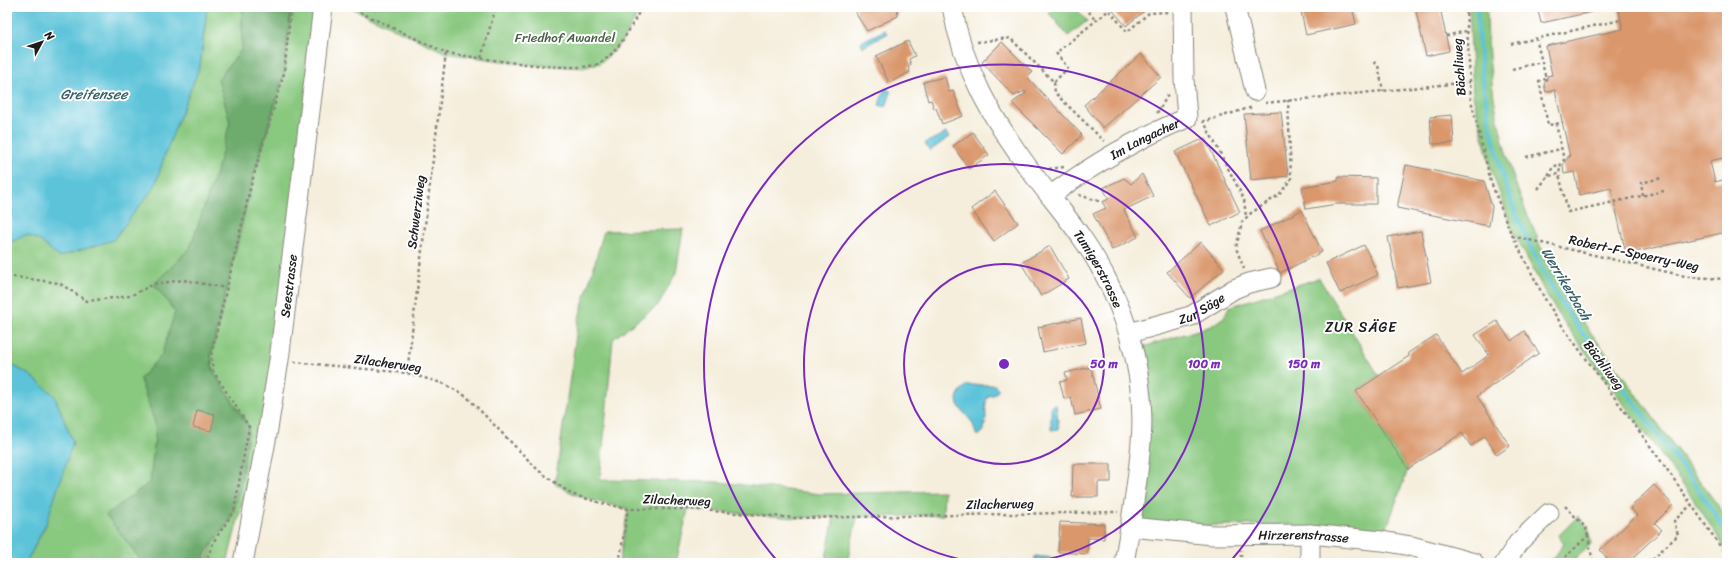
<svg xmlns="http://www.w3.org/2000/svg" width="1734" height="570" viewBox="0 0 1734 570" font-family="Sriracha,sans-serif">
  <style>
    .green { fill: #89c87f; stroke: #52724e }
    .forest { fill: #6eac6e; stroke: #456445 }
    .water { fill: #5cc3d9; stroke: #3c707a }
    .lines { fill: none; stroke-linecap: round; stroke-linejoin: round }
    .stream { stroke: #5cc3d9; stroke-width: 4 }
    .building { fill: #da976c }
    .minor-casing { stroke: #88857c; stroke-width: 21 }
    .path { stroke: #88857c; stroke-width: 2.5; stroke-dasharray: 3 3; stroke-linecap: butt }
    .minor { stroke: #fff; stroke-width: 19 }
    .ring { fill: none; stroke: #7b2cbf; stroke-width: 2 }
    .labels { text-anchor: middle; dominant-baseline: central; stroke-width: 4; stroke-linejoin: round; paint-order: stroke }
    .park-label { font-size: 13px; fill: #486144; stroke: #fff }
    .street-label { font-size: 13px; fill: #1c1c1c; stroke: #fff }
    .water-label { font-size: 14px; font-style: italic; fill: #365f68; stroke: #fff }
    .neighbourhood-label { font-size: 14px; letter-spacing: 1px; fill: #1c1c1c; stroke: #fff }
    .centre { fill: #7b2cbf; stroke: #fff; stroke-width: 2 }
    .ring-label { font-size: 12px; text-anchor: middle; font-weight: bold; fill: #7b2cbf; stroke: #fff; stroke-width: 4; stroke-linejoin: round; paint-order: stroke }
  </style>
  <rect width="100%" height="100%" fill="#fff"/>
  <filter id="ink" filterUnits="userSpaceOnUse"><feTurbulence type="fractalNoise" baseFrequency=".025" numOctaves="2"/><feDisplacementMap in="SourceGraphic" scale="8" xChannelSelector="R" yChannelSelector="G"/><feConvolveMatrix kernelMatrix="1 2 1 2 8 2 1 2 1" color-interpolation-filters="sRGB"/></filter>
  <filter id="wash" filterUnits="userSpaceOnUse"><feTurbulence type="fractalNoise" baseFrequency=".012" numOctaves="4" result="noise"/><feDisplacementMap in="SourceGraphic" scale="16" xChannelSelector="R" yChannelSelector="G"/><feGaussianBlur stdDeviation="0.9" result="paint"/><feColorMatrix in="noise" values="0 0 0 0 0 0 0 0 0 0 0 0 0 0 0 0 0 1.4 0 .05"/><feComposite in="paint" operator="in"/></filter>
  <g filter="url(#wash)">
    <rect width="100%" height="100%" fill="#f5eedc"/>
    <!-- green -->
    <path class="green" d="M207,7H260L229,181L180,563H26L46,524L7,383V213L200,66Z
      M291,7H323L279,360L227,563H205L214,541L234,511L249,427L213,371L211,355L251,185L284,73Z
      M349,7H642L622,41L613,52L600,63L583,68L521,64L446,53Z
      M1057,7H1075L1087,21L1068,36L1049,13Z
      M1469,7H1487C1487,87 1503,166 1538,238H1536L1562,287L1581,319L1727,518V551L1694,500L1568,328L1548,298L1513,231L1490,166L1473,95Z
      M683,229L676,273L658,305L613,339L600,480L719,482L820,494L944,491L943,515L857,517L847,563H825L834,517L795,518L688,509L676,563H619L628,509C600,502 580,500 555,483L578,321L604,231Z
      M1319,278L1379,376L1356,391L1408,469L1382,541L1293,534L1292,524L1130,527L1141,441L1133,350L1211,326L1224,317L1229,307Z
      M1578,516L1588,527L1591,544L1571,563H1550L1564,544L1558,536Z"/>
    <!-- forest -->
    <path class="forest" d="M242,7H291L284,73L251,185L211,355L213,371L249,427C245,454 242,483 234,510C229,529 206,543 204,563H143L106,515L150,482L156,426L140,379L162,354L175,312L154,284L190,248L218,167L230,122L218,79L242,49Z"/>
    <!-- water -->
    <path class="water" d="M7,7H207L200,66L165,154L155,186L113,240L59,257L39,240L26,235L7,244Z
      M885,30L887,34L863,47L861,42Z
      M887,88L891,92L886,107L879,105L884,90Z
      M946,133L949,137L930,151L925,143Z
      M7,362L30,375L54,395L73,442L46,524L26,563H7Z
      M967,385H995L999,390L993,395L988,396C982,408 991,420 980,435H976C975,431 974,426 972,422C962,409 947,401 967,385Z
      M1056,405L1059,429L1051,430V406Z
      M1035,556L1053,558L1052,563H1035Z"/>
    <g class="lines">
      <!-- stream -->
      <path class="stream" d="M1477,7C1480,99 1498,190 1543,271C1561,305 1584,335 1607,366C1647,421 1691,475 1727,533"/>
    </g>
    <g id="blocks">
      <!-- building -->
      <path class="building" d="M856,7H897L898,16L867,31L856,14Z
        M1110,7H1149L1126,26Z
        M1300,7H1352L1356,24L1306,35Z
        M1415,7H1440L1449,51L1426,56Z
        M1537,7H1592V12L1541,23Z
        M1618,7H1727V157L1710,161L1715,182L1727,179V232L1626,254L1611,188L1579,195L1574,172L1564,174L1563,165L1568,157H1570L1555,90L1546,92L1544,84L1547,79V76L1552,75L1546,46L1623,29Z
        M908,41L915,56L909,59L911,65L908,67L910,72L889,83L876,56Z
        M1002,42L1032,72L1027,77L1082,135L1063,154L1012,103L1026,93L1025,91L1014,96L982,62Z
        M1141,54L1161,77L1103,128L1084,105Z
        M945,77L949,92L953,91L963,116L942,124L936,108L934,109L931,100L928,101L923,82Z
        M1281,112L1288,176L1251,180L1244,114Z
        M1452,115L1454,143L1432,144L1430,117Z
        M973,132L989,155L969,169L953,146Z
        M1205,138L1240,212L1211,226L1175,152Z
        M1406,165L1484,181L1492,207L1489,226L1397,208Z
        M1142,174L1153,196L1124,210L1138,237L1112,250L1093,214L1106,208L1102,202L1109,199L1103,188L1124,178L1131,184Z
        M1338,177L1376,178V204H1337L1306,209L1302,187L1338,181Z
        M995,191L1018,223L994,241L971,209Z
        M1302,210L1322,252L1280,273L1260,231Z
        M1421,231L1431,282L1398,288L1388,237Z
        M1201,242L1224,269L1190,298L1167,272Z
        M1364,245L1378,275L1340,293L1326,263Z
        M1050,246L1069,279L1041,296L1021,263Z
        M1081,318L1086,343L1043,352L1038,327Z
        M1497,321L1511,341L1524,331L1539,353L1477,396L1510,446L1497,455L1485,436L1471,446L1462,433L1408,469L1356,391L1409,356L1408,353L1436,335L1462,374L1489,355L1475,335Z
        M1091,367L1101,409L1075,415L1071,397L1064,399L1060,382L1067,380L1065,373Z
        M197,410L215,414L211,431L193,427Z
        M1073,464H1111V482H1098V497H1072Z
        M1654,485L1673,505L1655,523L1662,530L1627,563H1601L1607,558L1600,550L1637,515L1630,508Z
        M1060,522L1104,524V539L1088,538L1087,554L1058,552Z"/>
    </g>
  </g>
  <g filter="url(#ink)">
    <use href="#blocks" fill-opacity="0" stroke="#88857c" stroke-width="1"/>
    <g class="lines">
      <!-- minor casing -->
      <g class="minor-casing">
        <g id="minor">
          <path id="s1" d="M952,7C963,69 993,120 1030,170C1047,193 1066,215 1082,238C1123,297 1147,370 1141,442C1138,483 1131,523 1124,563"/>
          <path d="M1235,7L1255,91"/>
          <path id="s2" d="M1050,196C1093,164 1138,138 1187,118L1184,79L1183,7"/>
          <path id="s3" d="M1129,333L1191,316L1234,289L1249,283L1271,278"/>
          <path id="s4" d="M1130,527L1213,535L1310,534L1382,541L1411,546L1474,563"/>
          <path id="s5" d="M243,563L267,435L279,360L323,7"/>
          <path d="M1310,563V534"/>
          <path d="M1505,563L1518,543L1549,513"/>
        </g>
      </g>
      <!-- path -->
      <path class="path" d="M349,7L446,53L407,373
        M1085,7L1096,21
        M1466,7L1471,100L1491,182L1509,229L1545,299L1565,330L1664,465L1727,556
        M1446,36L1466,31
        M1536,38L1546,79L1539,81L1548,125L1556,124L1564,160L1561,163L1559,174
        M977,42L1010,38L1054,82L1055,93L1104,141
        M1511,44L1621,20
        M446,53C475,57 579,75 600,63C620,51 631,26 642,7
        M481,58L496,7
        M1374,62L1378,65L1383,91
        M1512,69L1542,62
        M1054,82L1068,68L1056,53L1109,10L1127,32L1149,13L1168,12
        M1265,103L1470,82
        M1157,113L1168,95
        M1203,120L1244,199L1246,217
        M1202,122L1253,107
        M1556,124L1563,122
        M1526,157L1561,149
        M1049,169L1064,167
        M1548,176L1553,167L1560,164
        M1538,189L1548,176L1559,174L1568,212L1664,191
        M1079,195L1102,202
        M1643,196L1641,183L1661,178
        M1512,236L1689,277L1727,279
        M1244,269L1236,248L1242,222L1251,213L1279,195L1291,179L1288,100
        M7,276L59,283L87,301L130,296L154,284L183,280L226,288
        M294,362L407,373L445,384L467,397L539,471L571,494L601,503L628,509H688L795,518L1118,512
        M1565,506L1586,528L1588,536
        M205,563L214,541L234,511L249,427L213,371L211,355L251,185L284,73L291,7
        M619,563L628,509
        M1241,563V550
        M1563,563L1566,556L1588,536L1593,563
        M1648,563L1678,535L1674,521L1692,504"/>
      <!-- minor -->
      <use href="#minor" class="minor"/>
    </g>
  </g>
  <!-- distance rings -->
  <g class="ring">
    <circle cx="1004" cy="364" r="100"/>
    <path d="M983 563A200 200 0 1 1 1025 563"/>
    <path d="M779 563A300 300 0 1 1 1229 563"/>
  </g>
  <g class="labels">
    <!-- park labels -->
    <g class="park-label">
      <text x="565" y="37">Friedhof Awandel</text>
    </g>
    <!-- street labels -->
    <g class="street-label">
      <text transform="translate(1459 67) rotate(-94)">Bächliweg</text>
      <text stroke="none"><textPath href="#s2" startOffset="111">Im Langacher</textPath></text>
      <text transform="translate(416 212) rotate(-83)">Schwerziweg</text>
      <text transform="translate(1634 253) rotate(12)">Robert-F-Spoerry-Weg</text>
      <text stroke="none"><textPath href="#s1" startOffset="303">Tumigerstrasse</textPath></text>
      <text stroke="none"><textPath href="#s5" startOffset="281">Seestrasse</textPath></text>
      <text stroke="none"><textPath href="#s3" startOffset="77">Zur Säge</textPath></text>
      <text transform="translate(388 363) rotate(8)">Zilacherweg</text>
      <text transform="translate(1604 365) rotate(53)">Bächliweg</text>
      <text transform="translate(677 500) rotate(2)">Zilacherweg</text>
      <text transform="translate(1000 504) rotate(-1)">Zilacherweg</text>
      <text stroke="none"><textPath href="#s4" startOffset="174">Hirzerenstrasse</textPath></text>
    </g>
    <!-- water labels -->
    <g class="water-label">
      <text x="94" y="94">Greifensee</text>
      <text transform="translate(1566 284) rotate(59)">Werrikerbach</text>
    </g>
    <!-- neighbourhood labels -->
    <g class="neighbourhood-label">
      <text x="1361" y="327">ZUR SÄGE</text>
    </g>
  </g>
  <circle cx="1004" cy="364" r="6" class="centre"/>
  <g class="ring-label">
    <text x="1104" y="368">50 m</text>
    <text x="1204" y="368">100 m</text>
    <text x="1304" y="368">150 m</text>
  </g>
  <!-- margin -->
  <rect width="1734" height="570" fill="none" stroke="#fff" stroke-width="24"/>
  <!-- north arrow -->
  <g transform="translate(42 42) rotate(50)" stroke="#ffffff" stroke-width="3" paint-order="stroke">
  <path d="M0-3L7 15L0 10L-7 15Z" fill="#1c1c1c"/>
  <text y="-6" font-size="11" font-weight="bold" text-anchor="middle" fill="#1c1c1c">N</text>
  </g>
</svg>
